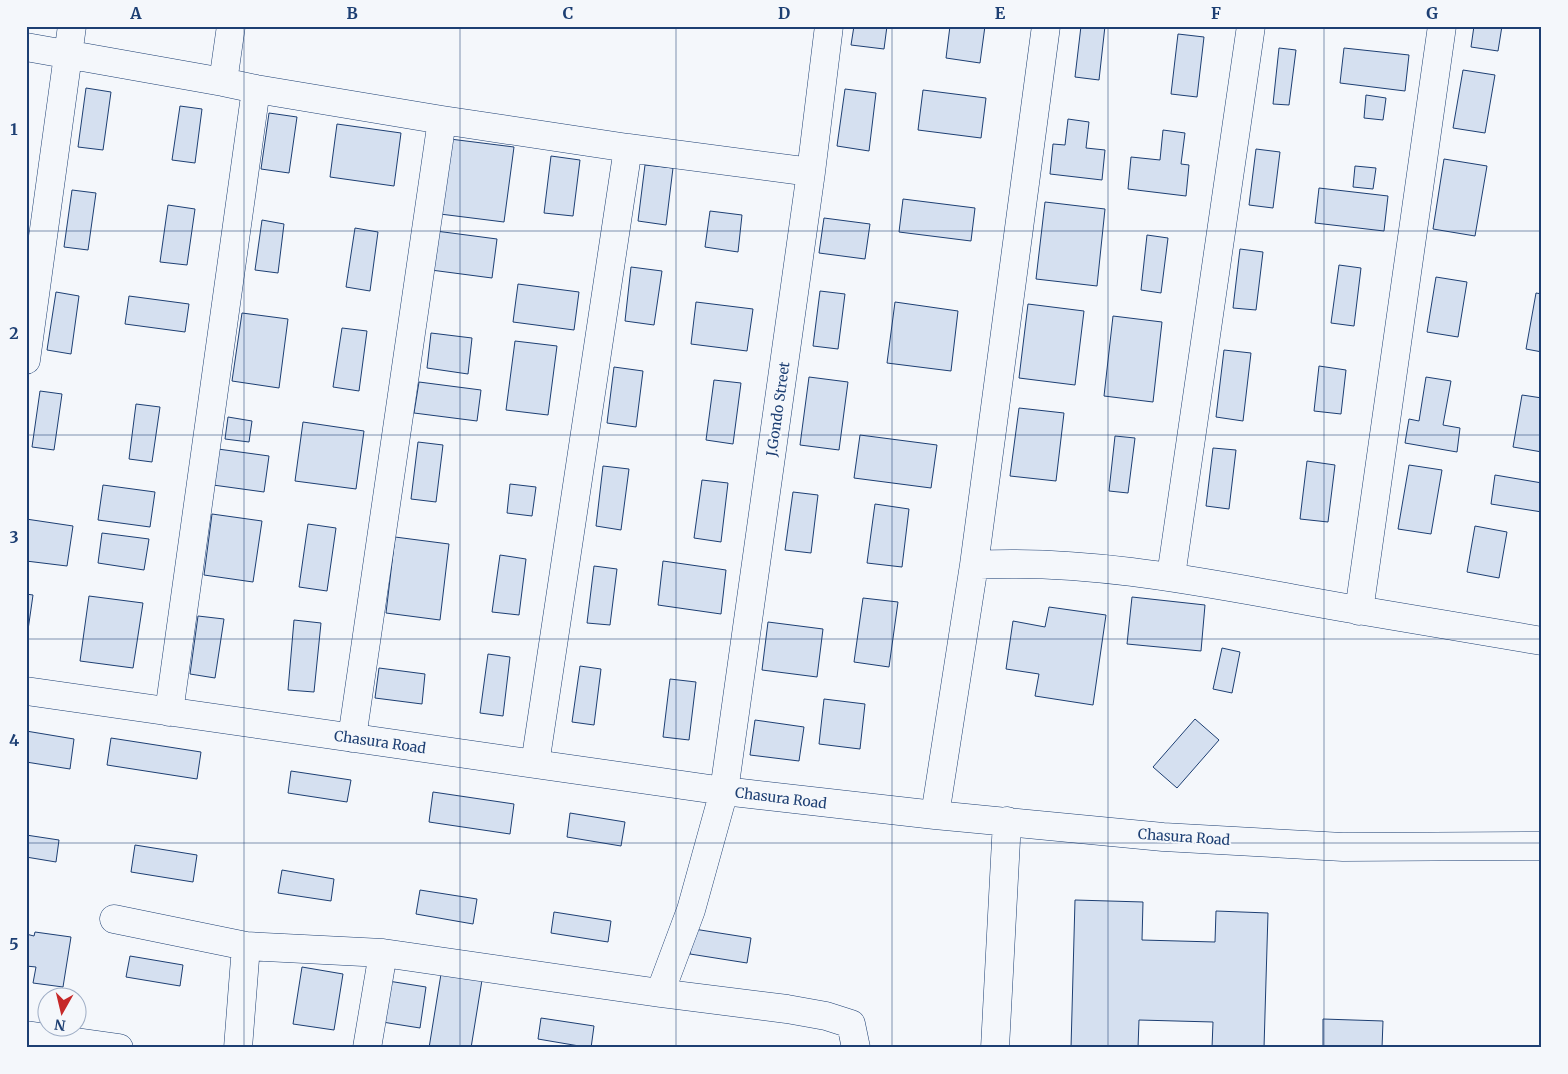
<svg xmlns="http://www.w3.org/2000/svg" width="1568" height="1074" viewBox="0 0 1568 1074" font-family="Merriweather,serif">
  <style>
    .building { fill: #d5e0f0; stroke: #1d3f73 }
    .lines { fill: none; stroke-linecap: round; stroke-linejoin: round }
    .minor-casing { stroke: #1d3f73; stroke-width: 29 }
    .minor { stroke: #f4f7fb; stroke-width: 28 }
    .grid { fill: none; stroke: #1d3f73; stroke-width: 1; stroke-opacity: 0.55 }
    .labels { text-anchor: middle; dominant-baseline: central; stroke-width: 4; stroke-linejoin: round; paint-order: stroke }
    .street-label { font-size: 14px; fill: #1d3f73; stroke: #f4f7fb }
    .neatline { fill: none; stroke: #1d3f73; stroke-width: 2 }
    .grid-label { font-size: 16px; text-anchor: middle; font-weight: bold; fill: #1d3f73 }
  </style>
  <rect width="100%" height="100%" fill="#f4f7fb"/>
  <!-- building -->
  <path class="building" d="M854,26H887L884,49L851,45Z
    M950,26H985L980,63L946,58Z
    M1081,26H1105L1099,80L1075,77Z
    M1474,26H1502L1498,51L1471,47Z
    M1178,34L1204,37L1197,97L1171,94Z
    M1279,48L1296,50L1289,105L1273,104Z
    M1344,48L1409,55L1405,91L1340,83Z
    M1463,70L1495,75L1485,133L1453,128Z
    M86,88L111,92L103,150L78,147Z
    M845,89L876,93L869,151L837,146Z
    M923,90L986,98L981,138L918,130Z
    M1366,95L1386,98L1383,120L1364,118Z
    M180,106L202,109L195,163L172,160Z
    M269,113L297,117L289,173L261,169Z
    M1068,119L1089,122L1086,148L1105,150L1102,180L1050,174L1053,144L1065,145Z
    M337,124L401,133L394,186L330,177Z
    M1163,130L1185,133L1181,164L1189,165L1186,196L1128,189L1131,157L1160,160Z
    M450,139L514,147L504,222L440,214Z
    M1256,149L1280,152L1273,208L1249,205Z
    M551,156L580,160L573,216L544,213Z
    M1444,159L1487,166L1475,236L1433,229Z
    M645,165L673,168L666,225L638,221Z
    M1355,166L1376,168L1373,189L1353,187Z
    M1319,188L1388,196L1384,231L1315,223Z
    M72,190L96,193L88,250L64,247Z
    M903,199L975,208L971,241L899,232Z
    M1045,202L1105,209L1097,286L1036,279Z
    M168,205L195,209L187,265L160,262Z
    M710,211L742,215L738,252L705,247Z
    M824,218L870,224L865,259L819,253Z
    M262,220L284,224L278,273L255,270Z
    M355,228L378,232L370,291L346,287Z
    M436,231L497,239L492,278L431,270Z
    M1147,235L1168,238L1161,293L1141,290Z
    M1240,249L1263,252L1256,310L1233,308Z
    M1339,265L1361,268L1354,326L1331,323Z
    M631,267L662,271L654,325L625,321Z
    M1436,277L1467,282L1458,337L1427,332Z
    M518,284L579,292L574,330L513,322Z
    M820,291L845,294L838,349L813,346Z
    M56,292L79,296L71,354L47,350Z
    M1536,293L1542,294V352L1526,349Z
    M129,296L189,304L185,332L125,324Z
    M696,302L753,309L747,351L691,344Z
    M895,302L958,311L951,371L887,363Z
    M1028,304L1084,311L1075,385L1019,378Z
    M242,313L288,319L279,388L232,381Z
    M1113,316L1162,322L1153,402L1104,396Z
    M342,328L367,331L359,391L333,387Z
    M431,333L472,338L468,374L427,368Z
    M515,341L557,346L548,415L506,410Z
    M1224,350L1251,353L1243,421L1216,417Z
    M1319,366L1346,370L1341,414L1314,411Z
    M614,367L643,371L636,427L607,423Z
    M809,377L848,382L839,450L800,445Z
    M1426,377L1451,381L1443,425L1460,428L1457,452L1405,443L1409,419L1419,421Z
    M714,380L741,383L733,444L706,440Z
    M419,382L481,390L477,421L414,413Z
    M40,391L62,394L54,450L32,447Z
    M1522,395L1542,398V452L1513,447Z
    M136,404L160,407L152,462L129,459Z
    M1019,408L1064,413L1056,481L1010,476Z
    M228,417L252,421L249,442L225,439Z
    M303,422L364,431L356,489L295,481Z
    M860,435L937,445L931,488L854,478Z
    M1115,436L1135,438L1128,493L1109,491Z
    M418,442L443,445L436,502L411,499Z
    M1213,448L1236,450L1229,509L1206,506Z
    M218,449L269,456L264,492L213,485Z
    M1307,461L1335,465L1328,522L1300,519Z
    M1409,465L1442,470L1431,534L1398,529Z
    M603,466L629,469L621,530L596,526Z
    M1495,475L1542,483V512L1491,504Z
    M702,480L728,483L721,542L694,538Z
    M510,484L536,487L532,516L507,513Z
    M103,485L155,492L150,527L98,520Z
    M793,492L818,495L811,553L785,550Z
    M875,504L909,509L902,567L867,563Z
    M212,514L262,521L253,582L204,575Z
    M26,519L73,526L67,566L26,561Z
    M308,524L336,528L327,591L299,587Z
    M1475,526L1507,532L1499,578L1467,572Z
    M102,533L149,539L144,570L98,563Z
    M395,537L449,544L440,620L386,613Z
    M500,555L526,559L519,615L492,612Z
    M663,561L726,570L721,614L658,605Z
    M594,566L617,569L610,625L587,623Z
    M26,594L33,595L26,644Z
    M89,596L143,603L133,668L80,661Z
    M1132,597L1205,605L1201,651L1127,644Z
    M863,598L898,602L889,667L854,662Z
    M1049,607L1106,615L1093,705L1035,696L1039,674L1006,669L1013,621L1045,627Z
    M198,616L224,619L215,678L190,674Z
    M294,620L321,623L314,692L288,690Z
    M768,622L823,629L817,677L762,670Z
    M1222,648L1240,652L1232,693L1213,689Z
    M488,654L510,657L503,716L480,713Z
    M580,666L601,669L594,725L572,722Z
    M379,668L425,674L422,704L375,698Z
    M670,679L696,682L689,740L663,737Z
    M824,699L865,704L860,749L819,744Z
    M1195,719L1219,740L1177,788L1153,767Z
    M755,720L804,727L799,761L750,755Z
    M26,731L74,739L70,769L26,762Z
    M111,738L201,752L197,779L107,765Z
    M291,771L351,780L347,802L288,793Z
    M433,792L514,804L510,834L429,822Z
    M570,813L625,822L621,846L567,837Z
    M26,835L59,840L56,862L26,857Z
    M135,845L197,855L193,882L131,872Z
    M282,870L334,879L331,901L278,893Z
    M420,890L477,899L473,924L416,914Z
    M1075,900L1143,902L1142,940L1215,942L1216,911L1268,913L1264,1048H1212L1213,1022L1139,1020L1138,1048H1071Z
    M554,912L611,921L608,942L551,933Z
    M694,929L751,938L747,963L690,954Z
    M35,932L71,937L63,987L33,983L36,967L26,966V934L34,936Z
    M130,956L183,965L180,986L126,977Z
    M302,967L343,974L334,1030L293,1024Z
    M441,974L482,980L471,1048H429Z
    M382,980L426,987L420,1028L376,1021Z
    M541,1018L594,1026L591,1048L538,1039Z
    M1323,1019L1383,1021L1382,1048H1323Z"/>
  <g class="lines">
    <!-- minor casing -->
    <g class="minor-casing">
      <path id="minor" d="M26,47L223,82L256,89L442,120L628,148L535,764
        M223,82L231,26
        M628,148L811,172
        M26,360L72,26
        M974,565C1086,559 1197,581 1307,601C1385,615 1463,628 1542,641
        M1171,576L1251,26
        M1359,611L1442,26
        M26,691L724,791L935,815L1163,837L1343,847L1542,846
        M169,712L256,89
        M352,738L442,120
        M935,815L974,565L1046,26
        M114,919L246,946L383,953L660,993L787,1009L826,1016L851,1024L856,1048
        M660,993L691,910L724,791L811,172L829,26
        M26,1035L119,1048
        M238,1048L246,946
        M367,1048L383,953
        M995,1048L1007,821"/>
    </g>
    <!-- minor -->
    <use href="#minor" class="minor"/>
  </g>
  <!-- grid -->
  <path class="grid" d="M244,26V1048M460,26V1048M676,26V1048M892,26V1048M1108,26V1048M1324,26V1048M26,231H1542M26,435H1542M26,639H1542M26,843H1542"/>
  <g class="labels">
    <!-- street labels -->
    <g class="street-label">
      <text transform="translate(778 409) rotate(-82)">J.Gondo Street</text>
      <text transform="translate(380 742) rotate(8)">Chasura Road</text>
      <text transform="translate(781 798) rotate(7)">Chasura Road</text>
      <text transform="translate(1184 837) rotate(4)">Chasura Road</text>
    </g>
  </g>
  <!-- border -->
  <rect width="1568" height="1074" fill="none" stroke="#f4f7fb" stroke-width="55"/>
  <!-- north arrow -->
  <g transform="translate(62 1012) rotate(188)"><circle r="24" fill="#f4f7fb" stroke="#9eadc5"/>
  <path d="M0-4L9 19L0 12L-9 19Z" fill="#c62828"/>
  <text y="-8" font-size="14" font-weight="bold" text-anchor="middle" fill="#1d3f73">N</text>
  </g>
  <rect x="28" y="28" width="1512" height="1018" class="neatline"/>
  <g class="grid-label">
    <text x="136" y="19">A</text>
    <text x="352" y="19">B</text>
    <text x="568" y="19">C</text>
    <text x="784" y="19">D</text>
    <text x="1000" y="19">E</text>
    <text x="1216" y="19">F</text>
    <text x="1432" y="19">G</text>
    <text x="14" y="135">1</text>
    <text x="14" y="339">2</text>
    <text x="14" y="543">3</text>
    <text x="14" y="746">4</text>
    <text x="14" y="950">5</text>
  </g>
</svg>
